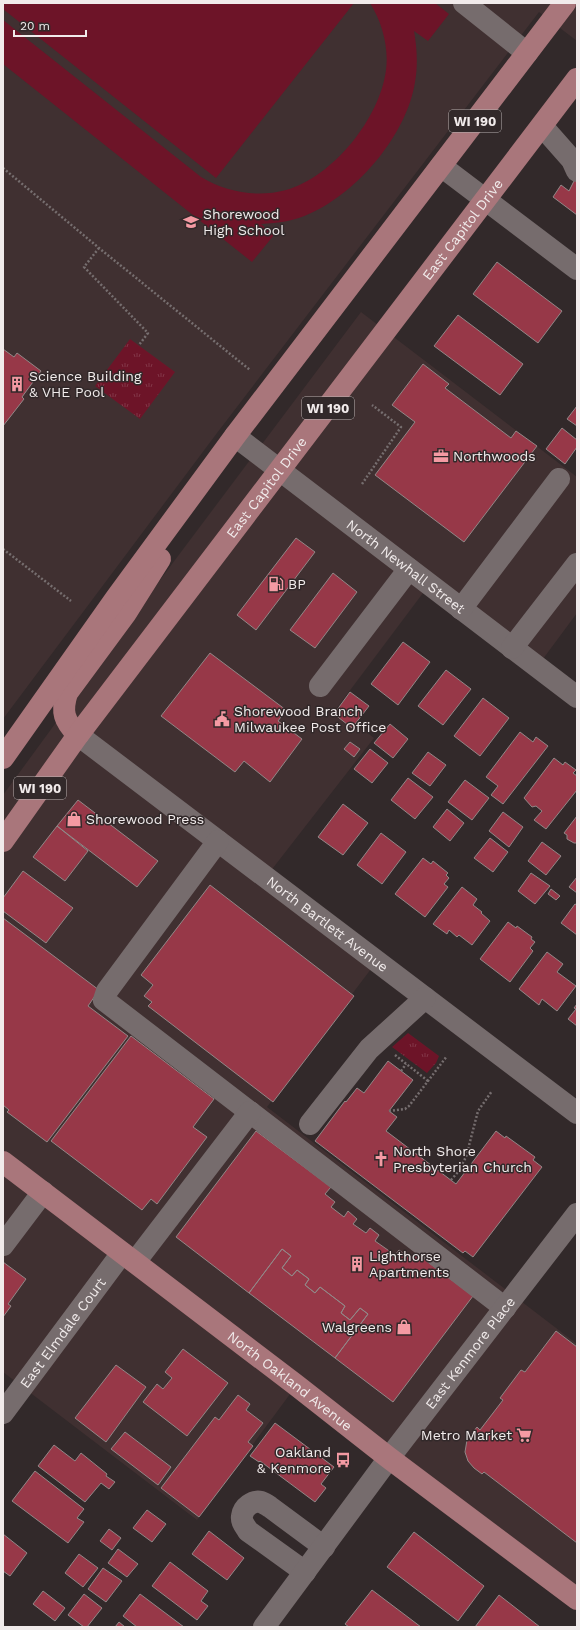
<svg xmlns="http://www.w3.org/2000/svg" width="580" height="1630" viewBox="0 0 580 1630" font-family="'Work Sans',sans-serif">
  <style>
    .built { fill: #403031 }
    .park { fill: url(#park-tufts) }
    .pitch { fill: #6d1428 }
    .building { fill: #973848; stroke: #928787 }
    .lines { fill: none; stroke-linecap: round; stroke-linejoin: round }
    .path { stroke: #766e6f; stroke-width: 2.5; stroke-dasharray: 2 2; stroke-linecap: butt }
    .minor { stroke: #766c6d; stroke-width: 22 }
    .major { stroke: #a9767b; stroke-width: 22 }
    .labels { text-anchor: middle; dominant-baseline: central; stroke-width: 3; stroke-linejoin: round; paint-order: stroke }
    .shield { fill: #32292a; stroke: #b8b1b1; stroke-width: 1 }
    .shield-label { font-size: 13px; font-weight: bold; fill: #f1ebeb }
    .poi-label { font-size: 14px; fill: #f1ebeb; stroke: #32292a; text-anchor: start }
    .street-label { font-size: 14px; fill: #f1ebeb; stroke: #32292a }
  </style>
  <defs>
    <pattern id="park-tufts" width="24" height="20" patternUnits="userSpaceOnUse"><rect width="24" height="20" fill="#6d1428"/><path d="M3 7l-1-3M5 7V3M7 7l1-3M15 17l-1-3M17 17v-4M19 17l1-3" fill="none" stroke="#823647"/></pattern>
  </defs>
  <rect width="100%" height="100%" fill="#32292a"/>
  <!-- built -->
  <path class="built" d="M3,3H577V41L539,12L217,433L3,719Z
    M361,312L577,477V613L537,667L429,585L336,709L374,738L266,877L377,961L267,1107L577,1344V1599L296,1386L197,1520L3,1372V795L166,572Z"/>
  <!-- park -->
  <path class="park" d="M130,339L175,372L140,419L95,386Z
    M408,1033L439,1056L436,1063L427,1073L392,1047Z"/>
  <!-- pitch -->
  <path class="pitch" d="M3,3H354L216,178L3,9Z
    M370,3H435L449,14L428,41L414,31C417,48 418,65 415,82C407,134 358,192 311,213C295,221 278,223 261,224L274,235L252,262L3,64V20L201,177C226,192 257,198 286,190C333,177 380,118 386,70C389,47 382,22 370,3Z"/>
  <!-- building -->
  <path class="building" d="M577,175V215L553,197L561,185L569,191Z
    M497,262L562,311L538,343L473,294Z
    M458,315L523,364L500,395L434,346Z
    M3,349L14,357L17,353L41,371L22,397L24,399L3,426Z
    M423,364L449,384L445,388L511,438L516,431L537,446L464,542L375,475L415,422L392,405Z
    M577,406V426L567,419Z
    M562,428L577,440V447L565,464L546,449Z
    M296,538L315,552L256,630L237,615Z
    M333,573L357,592L315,648L290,630Z
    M403,642L430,662L398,705L371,684Z
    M210,653L286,710L278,721L302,739L270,782L244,761L235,772L161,716Z
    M446,670L471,689L443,725L418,706Z
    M350,692L369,706L352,728L334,714Z
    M483,698L509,718L480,756L454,736Z
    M390,724L408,739L393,758L374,743Z
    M520,732L533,742L536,737L548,746L503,804L491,795L498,786L486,777Z
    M350,742L360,749L354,757L344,749Z
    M370,749L388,763L372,783L354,769Z
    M428,752L446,765L430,786L412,773Z
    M554,758L563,765L565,762L576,770L573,773L577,776V790L546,829L534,820L542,811L536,806L532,807L524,798Z
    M408,778L433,797L415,819L391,800Z
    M465,780L489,798L472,820L448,802Z
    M78,800L158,861L137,887L57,826Z
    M343,804L368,823L343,855L318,837Z
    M447,809L464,823L450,841L433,827Z
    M503,812L523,827L509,847L489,831Z
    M577,816V843H574L567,839V835L564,833Z
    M57,826L88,851L65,881L33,857Z
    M381,833L406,852L382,884L357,865Z
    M490,838L508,852L493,872L474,858Z
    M542,842L561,856L546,875L528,861Z
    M423,858L431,864L433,861L448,873L446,875L449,878L444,884L448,887L425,917L395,894Z
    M23,871L73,908L46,943L3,911V898Z
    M531,873L550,886L535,904L518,891Z
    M577,877V893L569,887Z
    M210,885L354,996L273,1102L148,1006L152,1002L144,996L153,985L141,975Z
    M462,887L477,899L473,905L482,912L481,913L490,921L472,945L459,935L457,937L449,930L447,934L433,924Z
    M551,889L560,896L556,900L548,894Z
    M575,904L577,905V935L561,923Z
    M3,918L99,990L88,1006L128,1036L47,1142L7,1112L9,1110L3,1105Z
    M508,922L516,928L517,926L532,937L531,939L535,942L530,948L533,951L510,982L480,959Z
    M547,952L563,964L557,972L576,986L557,1011L542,999L539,1005L519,989Z
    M577,1004V1026L568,1019L576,1009L574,1008Z
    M131,1036L214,1099L193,1127L207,1137L157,1204L151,1199L142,1210L51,1141Z
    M388,1061L413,1080L389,1111L397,1117L386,1131L456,1184L496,1131L505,1138L506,1136L535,1157L533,1160L542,1167L473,1257L465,1251L463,1253L315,1141L345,1101L346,1102L357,1088L364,1093Z
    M256,1131L331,1187L325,1194L335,1202L331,1207L344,1217L348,1211L357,1219L353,1224L366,1233L370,1228L379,1235L375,1241L395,1255L399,1250L411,1259L416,1253L473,1296L393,1402L335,1358L368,1314L360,1308L350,1320L341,1313L345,1306L320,1287L315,1293L305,1285L309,1279L297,1270L292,1276L282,1268L291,1256L282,1249L249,1293L176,1237Z
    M282,1249L291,1256L282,1268L292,1276L297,1270L309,1279L305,1285L315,1293L320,1287L345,1306L341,1313L350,1320L360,1308L368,1314L335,1358L249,1293Z
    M3,1262L26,1279L8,1304L11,1306L3,1317Z
    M556,1331L577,1347V1543L484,1472L482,1474L474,1468L468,1461L465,1452L467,1440L477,1427L480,1430L503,1400L500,1398L521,1370L525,1372Z
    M183,1349L228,1383L187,1436L143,1402L157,1384L163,1389L172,1378L165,1372Z
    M116,1365L146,1387L106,1442L75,1418Z
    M238,1395L250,1404L246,1410L263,1423L248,1442L253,1446L199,1517L161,1488L215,1417L219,1420Z
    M275,1423L334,1467L321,1484L326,1488L315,1502L260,1461L259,1462L250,1456Z
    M125,1432L171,1467L158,1485L111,1449Z
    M54,1445L75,1461L81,1453L107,1474L106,1476L115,1482L109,1489L101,1483L85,1502L38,1466Z
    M35,1471L84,1509L77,1518L84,1522L68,1543L12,1501Z
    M147,1510L166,1524L152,1542L133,1528Z
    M109,1529L121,1538L112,1550L100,1541Z
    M209,1531L244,1558L227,1580L192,1554Z
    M414,1532L484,1586L458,1621L387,1567Z
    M3,1534L27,1553L10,1576L3,1571Z
    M118,1549L138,1564L127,1577L108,1563Z
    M79,1554L98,1568L83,1587L65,1573Z
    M170,1562L208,1591L201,1601L208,1606L197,1620L152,1586Z
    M103,1568L122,1581L106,1602L88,1589Z
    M372,1590L421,1627H349L345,1624Z
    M43,1591L65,1608L55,1621L33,1604Z
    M84,1594L102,1608L87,1627H84L68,1615Z
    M140,1594L184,1627H137L123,1616Z
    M499,1595L540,1627H475Z
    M119,1622L125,1627H115Z"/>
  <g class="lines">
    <!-- path -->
    <path class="path" d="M3,168L99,248L250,370
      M99,248L84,267L148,333L139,345
      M362,484L401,427L372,405
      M3,549L71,601
      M395,1055L428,1081
      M401,1071L406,1064
      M389,1111L405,1109L409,1106L447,1056
      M451,1180L458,1172L466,1157L478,1111L492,1091"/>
    <!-- minor -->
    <g class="minor">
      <path d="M464,3L527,53"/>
      <path d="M542,126L572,160L577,171"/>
      <path d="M441,166L577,269"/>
      <path id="s1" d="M235,436L577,697"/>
      <path d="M461,609L559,479"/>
      <path d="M512,648L577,564"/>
      <path d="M320,686L409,569"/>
      <path id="s2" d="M78,735L577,1113"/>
      <path d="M218,841L107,991L104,1000L505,1308"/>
      <path d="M310,1124L369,1049L425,998"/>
      <path d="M3,1245L43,1192"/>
      <path d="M135,1262L250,1112"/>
      <path id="s3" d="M3,1413L122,1253"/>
      <path d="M305,1572L248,1531C245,1526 241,1522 242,1516C243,1507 253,1500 261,1502C264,1503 267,1505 270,1507L324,1547"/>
      <path id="s4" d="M264,1627L389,1458L577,1214"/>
    </g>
    <!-- major -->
    <g class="major">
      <path d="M78,735C64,721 61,712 67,693L126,613L160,559"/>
      <path d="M3,758L116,598L235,436L565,3"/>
      <path id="s5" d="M3,841L78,735L577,79"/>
      <path id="s6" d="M3,1162L296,1385L389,1458L577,1599"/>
    </g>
  </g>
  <!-- icons -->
  <defs>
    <g id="school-bare" transform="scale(1.2)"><path d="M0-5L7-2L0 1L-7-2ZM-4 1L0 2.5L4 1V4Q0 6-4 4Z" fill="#f49aa3" stroke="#32292a" stroke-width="2.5" paint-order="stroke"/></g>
    <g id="building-bare" transform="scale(1.2)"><path d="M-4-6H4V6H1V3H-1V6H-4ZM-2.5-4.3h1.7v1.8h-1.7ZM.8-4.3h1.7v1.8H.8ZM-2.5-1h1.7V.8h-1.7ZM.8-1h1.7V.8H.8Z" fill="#f49aa3" stroke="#32292a" stroke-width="2.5" paint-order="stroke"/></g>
    <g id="office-bare" transform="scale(1.2)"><path d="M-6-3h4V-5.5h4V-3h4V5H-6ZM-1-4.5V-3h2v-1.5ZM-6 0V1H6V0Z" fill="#f49aa3" stroke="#32292a" stroke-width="2.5" paint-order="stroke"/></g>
    <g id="fuel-bare" transform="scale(1.2)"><path d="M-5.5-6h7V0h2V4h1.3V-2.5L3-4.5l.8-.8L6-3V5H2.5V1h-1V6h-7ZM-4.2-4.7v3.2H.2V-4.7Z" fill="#f49aa3" stroke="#32292a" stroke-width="2.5" paint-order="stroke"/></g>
    <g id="civic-bare" transform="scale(1.2)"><path d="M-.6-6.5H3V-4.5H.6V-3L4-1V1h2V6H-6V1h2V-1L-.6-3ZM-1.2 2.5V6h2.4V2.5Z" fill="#f49aa3" stroke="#32292a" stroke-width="2.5" paint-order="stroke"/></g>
    <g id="shop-bare" transform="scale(1.2)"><path d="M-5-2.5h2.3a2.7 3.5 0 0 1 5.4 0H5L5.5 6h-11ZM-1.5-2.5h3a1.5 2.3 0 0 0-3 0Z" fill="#f49aa3" stroke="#32292a" stroke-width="2.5" paint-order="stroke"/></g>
    <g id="church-bare" transform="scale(1.2)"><path d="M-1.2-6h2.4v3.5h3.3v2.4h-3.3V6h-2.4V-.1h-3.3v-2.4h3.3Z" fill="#f49aa3" stroke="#32292a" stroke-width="2.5" paint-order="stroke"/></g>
    <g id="supermarket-bare" transform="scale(1.2)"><path d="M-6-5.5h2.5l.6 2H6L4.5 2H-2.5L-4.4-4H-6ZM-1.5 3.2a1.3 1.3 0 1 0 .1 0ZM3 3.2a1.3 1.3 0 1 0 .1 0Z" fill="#f49aa3" stroke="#32292a" stroke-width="2.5" paint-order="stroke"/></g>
    <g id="bus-bare" transform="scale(1.2)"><path d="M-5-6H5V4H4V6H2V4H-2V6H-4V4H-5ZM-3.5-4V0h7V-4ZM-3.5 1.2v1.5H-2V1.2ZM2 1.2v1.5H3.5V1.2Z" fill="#f49aa3" stroke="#32292a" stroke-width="2.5" paint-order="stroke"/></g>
  </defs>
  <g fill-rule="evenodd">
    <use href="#school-bare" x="191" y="222"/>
    <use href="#building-bare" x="17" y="384"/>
    <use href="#office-bare" x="441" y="456"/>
    <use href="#fuel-bare" x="276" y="584"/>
    <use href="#civic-bare" x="222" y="719"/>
    <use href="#shop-bare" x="74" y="819"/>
    <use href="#church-bare" x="381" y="1159"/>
    <use href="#building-bare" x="357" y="1264"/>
    <use href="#shop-bare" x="404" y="1327"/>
    <use href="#supermarket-bare" x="524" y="1435"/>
    <use href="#bus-bare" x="343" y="1460"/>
  </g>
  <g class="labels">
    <!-- shield labels -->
    <g class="shield">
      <rect x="449" y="110" width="52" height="22" rx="3"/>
      <rect x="302" y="397" width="52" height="22" rx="3"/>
      <rect x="14" y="777" width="52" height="22" rx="3"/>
    </g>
    <g class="shield-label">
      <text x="475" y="121">WI 190</text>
      <text x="328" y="408">WI 190</text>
      <text x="40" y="788">WI 190</text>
    </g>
    <!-- poi labels -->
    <g class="poi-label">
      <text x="203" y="214">Shorewood<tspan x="203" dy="16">High School</tspan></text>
      <text x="29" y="376">Science Building<tspan x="29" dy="16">&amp; VHE Pool</tspan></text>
      <text x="453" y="456">Northwoods</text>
      <text x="288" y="584">BP</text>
      <text x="234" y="711">Shorewood Branch<tspan x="234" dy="16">Milwaukee Post Office</tspan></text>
      <text x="86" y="819">Shorewood Press</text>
      <text x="393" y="1151">North Shore<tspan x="393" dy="16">Presbyterian Church</tspan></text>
      <text x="369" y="1256">Lighthorse<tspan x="369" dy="16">Apartments</tspan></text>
      <text x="392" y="1327" text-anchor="end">Walgreens</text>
      <text x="512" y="1435" text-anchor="end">Metro Market</text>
      <text x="331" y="1452" text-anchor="end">Oakland<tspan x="331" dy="16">&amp; Kenmore</tspan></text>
    </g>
    <!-- street labels -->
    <g class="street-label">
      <text stroke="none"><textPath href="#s5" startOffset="765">East Capitol Drive</textPath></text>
      <text stroke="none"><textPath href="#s5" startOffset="441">East Capitol Drive</textPath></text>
      <text stroke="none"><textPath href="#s1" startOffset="215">North Newhall Street</textPath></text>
      <text stroke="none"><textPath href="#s2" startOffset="313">North Bartlett Avenue</textPath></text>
      <text stroke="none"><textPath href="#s3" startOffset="100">East Elmdale Court</textPath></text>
      <text stroke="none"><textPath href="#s4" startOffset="343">East Kenmore Place</textPath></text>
      <text stroke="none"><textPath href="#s6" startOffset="361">North Oakland Avenue</textPath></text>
    </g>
  </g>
  <!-- border -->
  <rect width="580" height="1630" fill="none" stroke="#f1ebeb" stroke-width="8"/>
  <!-- scale -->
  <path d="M14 30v6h72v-6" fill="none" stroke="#f1ebeb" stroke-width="2"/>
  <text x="20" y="30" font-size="12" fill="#f1ebeb" stroke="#32292a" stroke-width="3" paint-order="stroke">20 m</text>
</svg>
